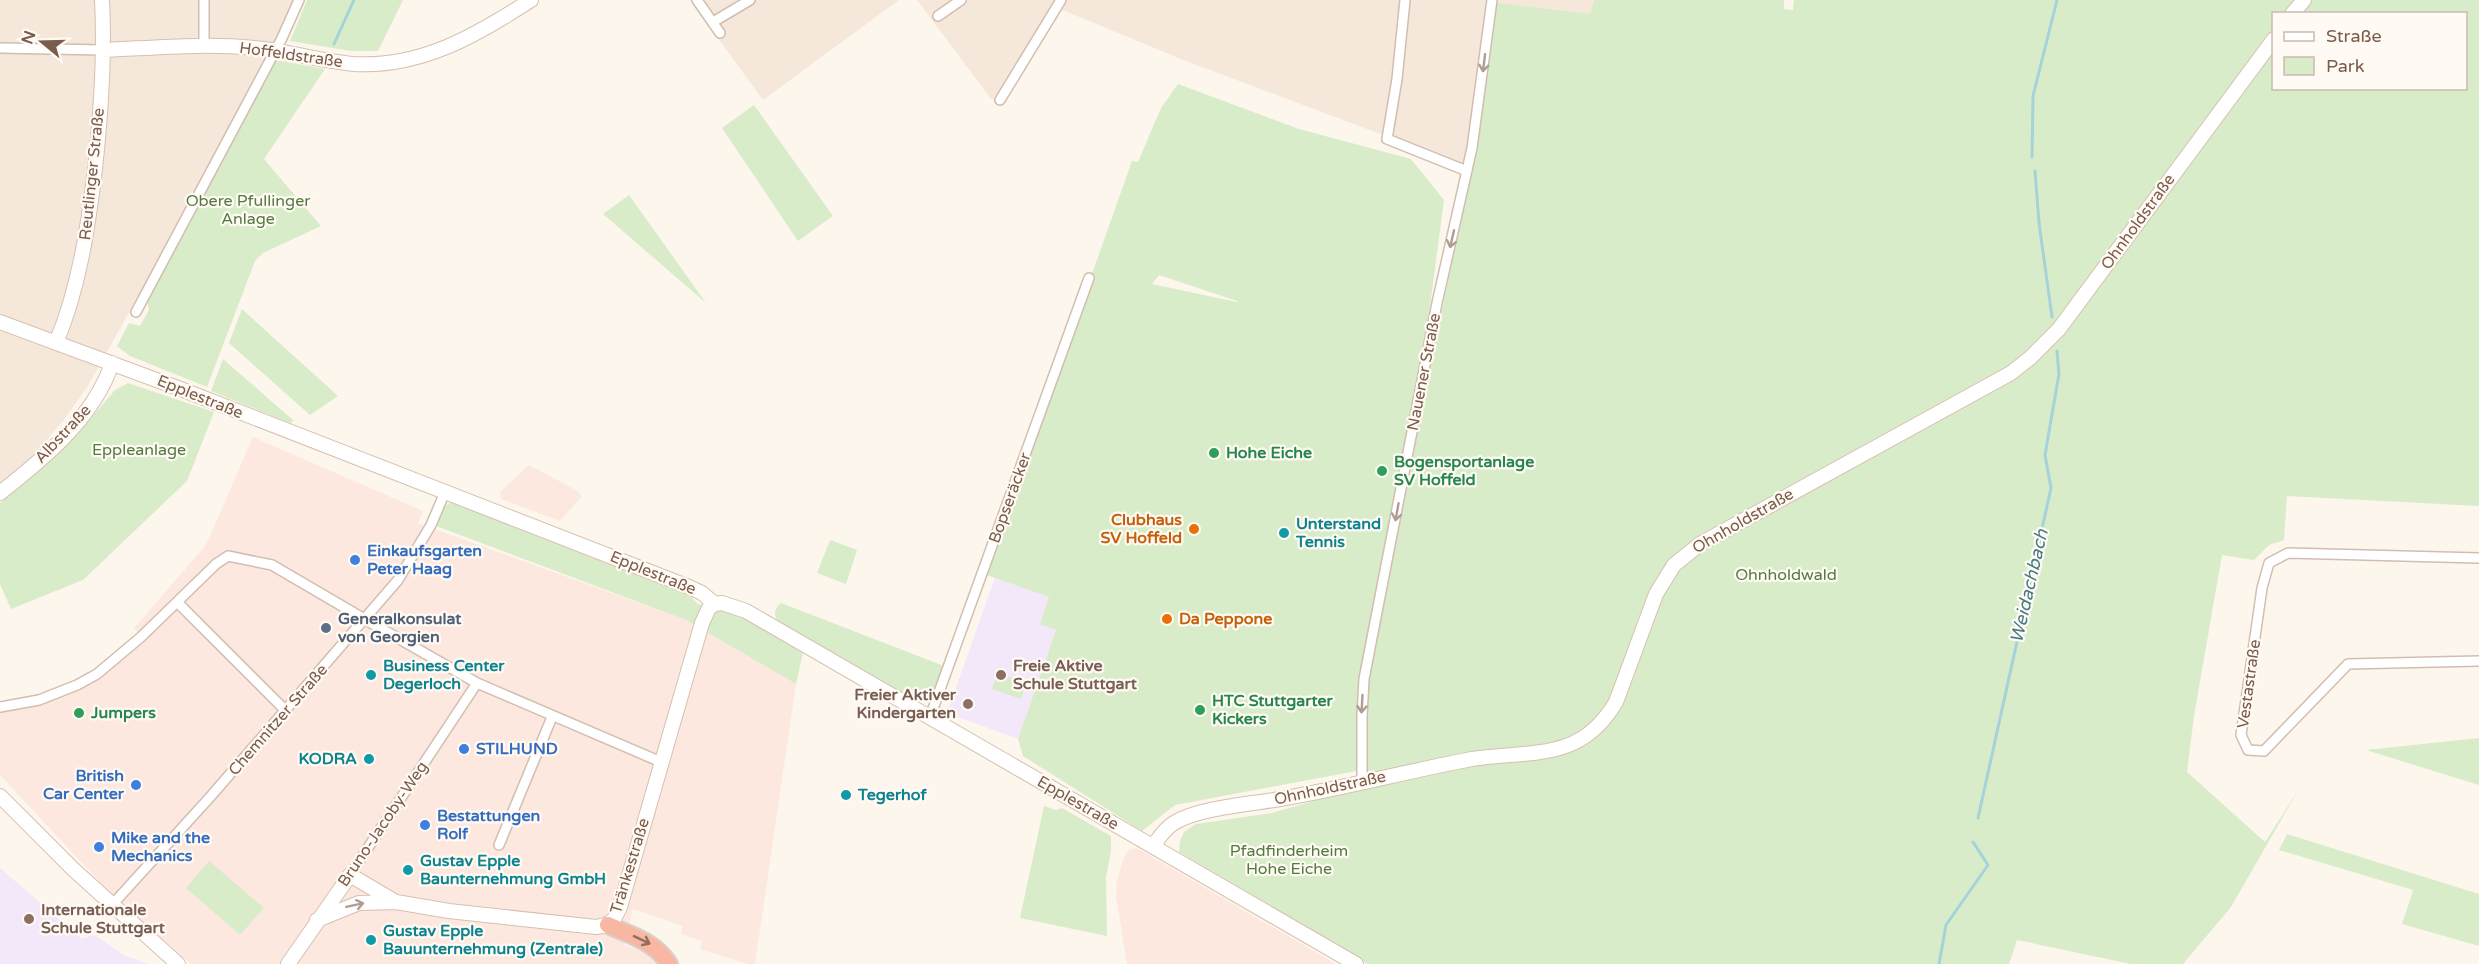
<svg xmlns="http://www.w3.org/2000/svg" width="2479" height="964" viewBox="0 0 2479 964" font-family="'Varela Round',sans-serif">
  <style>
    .residential { fill: #f5e8da }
    .commercial { fill: #fde8e0 }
    .education { fill: #f3e8fa }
    .green { fill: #d8ecc9; fill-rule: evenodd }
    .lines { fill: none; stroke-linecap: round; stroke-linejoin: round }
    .stream { stroke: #a5d3da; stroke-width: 3 }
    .street-casing { stroke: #d1beb0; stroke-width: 12 }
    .secondary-casing { stroke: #d6c0b0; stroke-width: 16 }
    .highway-casing { stroke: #dad1cd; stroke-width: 20 }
    .street { stroke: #fff; stroke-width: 9 }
    .secondary { stroke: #fff; stroke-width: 14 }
    .highway { stroke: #f7b7a3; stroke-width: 16 }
    .oneway { stroke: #af9d94 }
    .oneway2 { stroke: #936e5e }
    .leisure-dot { fill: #2e9e5b; stroke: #fffaf3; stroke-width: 2 }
    .food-dot { fill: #e8710a; stroke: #fffaf3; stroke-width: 2 }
    .culture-dot { fill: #0f9aa8; stroke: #fffaf3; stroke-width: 2 }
    .shop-dot { fill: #3f7fe0; stroke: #fffaf3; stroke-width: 2 }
    .service-dot { fill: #5c6f8a; stroke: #fffaf3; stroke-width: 2 }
    .education-dot { fill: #8d6e63; stroke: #fffaf3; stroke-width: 2 }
    .labels { text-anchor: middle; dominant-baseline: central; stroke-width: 4.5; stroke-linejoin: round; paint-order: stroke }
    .street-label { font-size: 16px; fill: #7a5c4d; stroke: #fffaf3 }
    .park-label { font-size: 16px; fill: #537a41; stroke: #fffaf3 }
    .leisure-label { font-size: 16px; font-weight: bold; fill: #27864d; stroke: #fffaf3; text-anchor: start }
    .food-label { font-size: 16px; font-weight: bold; fill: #c56008; stroke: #fffaf3; text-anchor: end }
    .culture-label { font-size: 16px; font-weight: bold; fill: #0d838f; stroke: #fffaf3; text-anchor: start }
    .shop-label { font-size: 16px; font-weight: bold; fill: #366cbe; stroke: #fffaf3; text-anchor: start }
    .service-label { font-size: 16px; font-weight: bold; fill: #4e5e75; stroke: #fffaf3; text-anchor: start }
    .education-label { font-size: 16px; font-weight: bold; fill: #785e54; stroke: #fffaf3; text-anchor: start }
    .water-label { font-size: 18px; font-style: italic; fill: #437c86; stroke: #fffaf3 }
  </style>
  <rect width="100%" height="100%" fill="#fdf6ec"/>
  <!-- residential -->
  <path class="residential" d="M0,0H303L88,386L66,417L0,495Z
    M690,0H899L763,100Z
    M917,0H1594L1590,14L1471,168L1186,61L1060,9L1003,100L991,99Z"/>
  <!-- commercial -->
  <path class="commercial" d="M253,437L423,511L418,523L686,620L796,684L755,964H748L700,949L702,941L681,934L683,926L633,909L624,945L643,951L656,964H191L110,893L0,775V707L77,685L141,636L134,628L206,545Z
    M529,465L576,490L582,496L560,521L501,499L500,492Z
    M1137,848L1336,964H1127L1116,896L1117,880L1124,857L1129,850Z"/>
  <!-- education -->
  <path class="education" d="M995,578L1049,597L1056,630L1018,739L947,713Z
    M0,868L82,939L94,935L124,955L148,964H0Z"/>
  <!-- green -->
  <path class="green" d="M307,0H403L378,51H351L290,41Z
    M1594,0H1784V9L1793,10L1794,0H2479V506L2287,496L2284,540L2269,545L2254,560L2222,555L2194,716L2187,772L2265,842L2299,789L2231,907L2183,964H2131L2017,940L2009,964H1367L1179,852L1180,841L1184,832L1196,824L1272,813L1365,786L1364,714L1356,771L1175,805L1142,831L1023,756L1018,739L1056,630L1040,624L1049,597L978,572L1093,271L1132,161L1138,162L1161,108L1178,84L1299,129L1411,159L1444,200L1425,344L1372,654L1471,168L1497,3L1590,14ZM2274,14H2466V88H2274ZM1159,275L1237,301V302L1152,284Z
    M276,60L325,69L264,159L321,226L263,253L255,261L207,387L130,356L117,346L129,323L140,326L149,310L147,302Z
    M754,105L833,216L798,241L722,128Z
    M629,195L706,303L603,214Z
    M242,309L338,396L310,415L229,343Z
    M223,359L294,421L290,423L211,391Z
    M128,383L214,412L187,481L83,580L11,609L0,584V503L73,439L115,390Z
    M451,502L686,592L698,604L740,614L804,649L796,684L686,620L436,526L444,507Z
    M830,540L857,550L846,584L817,573Z
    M781,603L944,666L933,696L922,700L911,698L781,625C773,616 773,610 781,603Z
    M998,673L1026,683L1021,699L992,689Z
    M2479,738V785L2366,750Z
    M1044,806L1056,810L1062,808L1111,836V851L1106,877L1107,936L1020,918Z
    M2287,834L2479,894V946L2402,924L2413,890L2279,850Z
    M209,861L264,908L240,935L186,888Z"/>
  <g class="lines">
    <!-- stream -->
    <path class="stream" d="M334,44L354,0
      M2032,157L2033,96L2057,0
      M2035,171L2039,223L2052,317
      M1978,818L2051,488L2045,455L2059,374L2057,351
      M1939,964L1946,925L1988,865L1973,842"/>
    <!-- street casing -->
    <g class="street-casing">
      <path id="street" d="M204,0V47
        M697,0L720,33
        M1405,0L1397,79L1387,139L1467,171
        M938,16L961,0
        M713,22L750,0
        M0,48L103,50
        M1000,100L1061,0
        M136,312L282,38L299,0
        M2479,558L2288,553L2269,563L2262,588L2241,735L2248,750L2264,751L2348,664L2479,661
        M177,602L286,711
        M0,707L39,700L77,685L97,674L141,637L216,564L228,556L272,565L366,620L477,683L661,762
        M930,717L1089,278
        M1362,781V716L1364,679L1437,303L1472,148L1492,0
        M499,845L552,717
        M350,875L477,683
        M112,905L211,796L398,580L431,525L445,492"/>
    </g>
    <!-- secondary casing -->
    <g class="secondary-casing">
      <path id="secondary" d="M2292,14L2304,0
        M103,50C153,48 204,43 254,48C288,51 320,61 354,64C421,68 477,35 531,0
        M0,322L178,388L689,587L702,593L715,604L722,603L746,611L1356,964
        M56,343C79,288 88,228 95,169C101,113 105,56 102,0
        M0,493C43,459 94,418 112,363
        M0,796L74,870L178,964
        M1153,846C1159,838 1165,828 1174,823C1197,808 1252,804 1280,799C1345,788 1408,771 1472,759C1503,754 1537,756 1566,746C1589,738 1604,722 1616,702L1656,594L1674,565L1700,544L2011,373L2030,358L2059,329L2274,39
        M317,920L359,903L396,902L449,911L596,927L608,925L614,919L620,907L702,623L709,608L715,604
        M288,964L350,875L394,901"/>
    </g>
    <!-- highway casing -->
    <g class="highway-casing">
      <path id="highway" d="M608,925C632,936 654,941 669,964"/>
    </g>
    <!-- street -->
    <use href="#street" class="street"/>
    <!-- secondary -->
    <use href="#secondary" class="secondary"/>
    <!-- highway -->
    <use href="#highway" class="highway"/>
  </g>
  <!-- one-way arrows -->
  <defs><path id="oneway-shaft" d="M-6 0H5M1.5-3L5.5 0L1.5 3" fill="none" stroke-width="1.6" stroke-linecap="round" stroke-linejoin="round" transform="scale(1.5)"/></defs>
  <g class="oneway">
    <use href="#oneway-shaft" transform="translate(1484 63) rotate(97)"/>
    <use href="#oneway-shaft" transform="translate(1452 239) rotate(103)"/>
    <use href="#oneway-shaft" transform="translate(1397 512) rotate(100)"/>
    <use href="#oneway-shaft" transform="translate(1362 704) rotate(93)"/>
    <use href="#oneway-shaft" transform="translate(355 905) rotate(-12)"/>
  </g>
  <use class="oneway2" href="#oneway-shaft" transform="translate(642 940) rotate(25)"/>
  <!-- markers -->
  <g class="leisure-dot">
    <circle cx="1214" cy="453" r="6"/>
    <circle cx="1382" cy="471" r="6"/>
    <circle cx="1200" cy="710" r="6"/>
    <circle cx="79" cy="713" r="6"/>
  </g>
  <g class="food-dot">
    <circle cx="1194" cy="529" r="6"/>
    <circle cx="1167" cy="619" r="6"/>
  </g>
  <g class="culture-dot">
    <circle cx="1284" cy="533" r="6"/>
    <circle cx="371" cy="675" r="6"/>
    <circle cx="369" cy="759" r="6"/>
    <circle cx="846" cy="795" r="6"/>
    <circle cx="408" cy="870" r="6"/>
    <circle cx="371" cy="940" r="6"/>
  </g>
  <g class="shop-dot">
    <circle cx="355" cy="560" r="6"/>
    <circle cx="464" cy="749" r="6"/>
    <circle cx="136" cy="785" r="6"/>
    <circle cx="425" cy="825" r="6"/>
    <circle cx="99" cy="847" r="6"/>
  </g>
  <circle class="service-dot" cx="326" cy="628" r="6"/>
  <g class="education-dot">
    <circle cx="1001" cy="675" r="6"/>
    <circle cx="968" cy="704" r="6"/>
    <circle cx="29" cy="919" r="6"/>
  </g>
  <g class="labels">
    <!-- street labels -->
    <g class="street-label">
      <text transform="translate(291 55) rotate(8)">Hoffeldstraße</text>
      <text transform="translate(92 174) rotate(-84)">Reutlinger Straße</text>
      <text transform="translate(2138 222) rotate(-54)">Ohnholdstraße</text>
      <text transform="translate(1424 372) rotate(-79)">Nauener Straße</text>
      <text transform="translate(200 397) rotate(22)">Epplestraße</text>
      <text transform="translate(63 434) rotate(-47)">Albstraße</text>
      <text transform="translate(1010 498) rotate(-70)">Bopseräcker</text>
      <text transform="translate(1743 521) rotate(-30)">Ohnholdstraße</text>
      <text transform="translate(653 573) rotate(22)">Epplestraße</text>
      <text transform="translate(2249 684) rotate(-82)">Vestastraße</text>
      <text transform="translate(278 720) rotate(-49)">Chemnitzer Straße</text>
      <text transform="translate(1330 788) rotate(-12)">Ohnholdstraße</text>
      <text transform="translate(1078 803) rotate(30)">Epplestraße</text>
      <text transform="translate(383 824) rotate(-56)">Bruno-Jacoby-Weg</text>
      <text transform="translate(630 866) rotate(-73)">Tränkestraße</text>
    </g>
    <!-- park labels -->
    <g class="park-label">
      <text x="248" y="201">Obere Pfullinger<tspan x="248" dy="18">Anlage</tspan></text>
      <text x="139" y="450">Eppleanlage</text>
      <text x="1786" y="575">Ohnholdwald</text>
      <text x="1289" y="851">Pfadfinderheim<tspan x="1289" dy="18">Hohe Eiche</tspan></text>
    </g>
    <!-- leisure labels -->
    <g class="leisure-label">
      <text x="1226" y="453">Hohe Eiche</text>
      <text x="1394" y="462">Bogensportanlage<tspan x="1394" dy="18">SV Hoffeld</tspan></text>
      <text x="1212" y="701">HTC Stuttgarter<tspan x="1212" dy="18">Kickers</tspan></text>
      <text x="91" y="713">Jumpers</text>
    </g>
    <!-- food labels -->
    <g class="food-label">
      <text x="1182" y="520">Clubhaus<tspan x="1182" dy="18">SV Hoffeld</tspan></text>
      <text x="1179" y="619" text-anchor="start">Da Peppone</text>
    </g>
    <!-- culture labels -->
    <g class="culture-label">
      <text x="1296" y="524">Unterstand<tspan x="1296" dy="18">Tennis</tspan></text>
      <text x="383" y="666">Business Center<tspan x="383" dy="18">Degerloch</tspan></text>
      <text x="357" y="759" text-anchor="end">KODRA</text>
      <text x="858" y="795">Tegerhof</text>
      <text x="420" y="861">Gustav Epple<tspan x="420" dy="18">Baunternehmung GmbH</tspan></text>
      <text x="383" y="931">Gustav Epple<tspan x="383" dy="18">Bauunternehmung (Zentrale)</tspan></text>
    </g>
    <!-- shop labels -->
    <g class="shop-label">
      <text x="367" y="551">Einkaufsgarten<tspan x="367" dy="18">Peter Haag</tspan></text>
      <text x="476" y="749">STILHUND</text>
      <text x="124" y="776" text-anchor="end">British<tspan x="124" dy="18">Car Center</tspan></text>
      <text x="437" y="816">Bestattungen<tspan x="437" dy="18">Rolf</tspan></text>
      <text x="111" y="838">Mike and the<tspan x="111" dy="18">Mechanics</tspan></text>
    </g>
    <!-- service labels -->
    <g class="service-label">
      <text x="338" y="619">Generalkonsulat<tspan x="338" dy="18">von Georgien</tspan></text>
    </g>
    <!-- education labels -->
    <g class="education-label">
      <text x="1013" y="666">Freie Aktive<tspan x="1013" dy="18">Schule Stuttgart</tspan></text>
      <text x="956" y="695" text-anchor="end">Freier Aktiver<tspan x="956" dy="18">Kindergarten</tspan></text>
      <text x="41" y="910">Internationale<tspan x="41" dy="18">Schule Stuttgart</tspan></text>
    </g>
    <!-- water labels -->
    <g class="water-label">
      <text transform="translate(2029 586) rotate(-77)">Weidachbach</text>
    </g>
  </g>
  <!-- legend -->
  <rect x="2272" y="12" width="195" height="78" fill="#fffaf3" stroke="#cabbb1" stroke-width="1.5"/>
  <rect x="2284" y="32" width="30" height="9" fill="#ffffff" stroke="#cabbb1" stroke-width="1.5"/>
  <text x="2326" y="42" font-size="18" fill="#7a5c4d">Straße</text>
  <rect x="2284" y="57" width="30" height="18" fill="#d8ecc9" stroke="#cabbb1" stroke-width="1.5"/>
  <text x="2326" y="72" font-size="18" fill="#7a5c4d">Park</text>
  <!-- north arrow -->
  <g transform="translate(42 42) rotate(289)" stroke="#fffaf3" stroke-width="4.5" paint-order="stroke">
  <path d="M0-4.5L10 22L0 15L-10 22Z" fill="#7a5c4d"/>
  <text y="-9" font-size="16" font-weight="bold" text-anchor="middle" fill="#7a5c4d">N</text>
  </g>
</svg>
